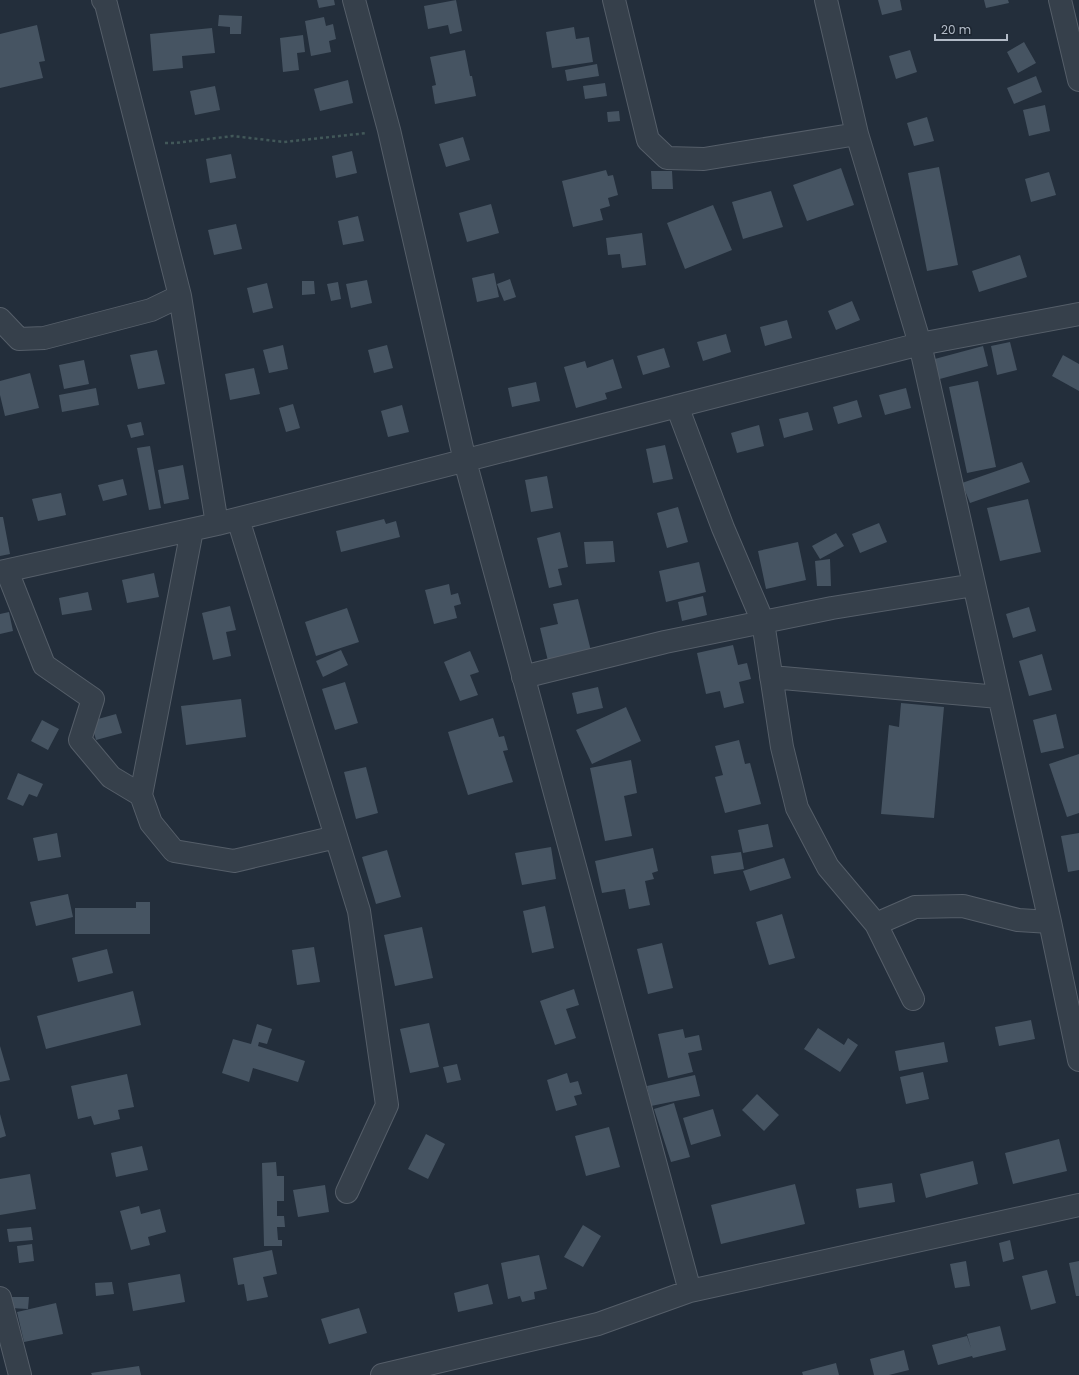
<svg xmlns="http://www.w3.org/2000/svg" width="1079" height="1375" viewBox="0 0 1079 1375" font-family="Poppins,sans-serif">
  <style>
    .building { fill: #465462 }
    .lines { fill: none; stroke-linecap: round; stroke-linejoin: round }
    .minor-casing { stroke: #555e69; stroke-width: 24 }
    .path { stroke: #425859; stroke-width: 2.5; stroke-dasharray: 3 3; stroke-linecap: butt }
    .minor { stroke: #36404b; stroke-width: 22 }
  </style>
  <rect width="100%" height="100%" fill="#232e3b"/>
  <!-- building -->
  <path class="building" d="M317,0H334L335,5L319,8Z
    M456,0L462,31L450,34L448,25L428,29L424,6Z
    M878,0H900L902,10L882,15Z
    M984,0H1008L1009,3L986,8Z
    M219,15L242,16L241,34H230V27L218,26Z
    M324,17L326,26L333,24L336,39L329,41L331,52L311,56L305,21Z
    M37,25L45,61L39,62L43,78L0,88V34Z
    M574,27L576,39L589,37L593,62L552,68L546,32Z
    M212,28L215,53L182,56L183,68L153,71L150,34Z
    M303,35L305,52L297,53L299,70L283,72L280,38Z
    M1024,42L1036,63L1018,73L1007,52Z
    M465,50L470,76H472L476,96L435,104L432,86L436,85L430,57Z
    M910,50L917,72L896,79L889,56Z
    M597,64L599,76L567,81L565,70Z
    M1036,76L1042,92L1014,104L1007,88Z
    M348,80L353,103L320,111L314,89Z
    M605,83L607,96L585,99L583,86Z
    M215,86L220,110L195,115L190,91Z
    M1045,105L1050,131L1029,136L1023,110Z
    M619,111L620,121L608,122L607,112Z
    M927,117L934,141L914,146L907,123Z
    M463,137L470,160L446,167L439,144Z
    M352,151L357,173L336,178L332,156Z
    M231,154L236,178L210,183L206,159Z
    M939,167L958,265L927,271L908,173Z
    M841,168L854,205L807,221L793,185Z
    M606,170L608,176L613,175L618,195L608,198L610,206L600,209L603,220L573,227L562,181Z
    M651,171H672L673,189H652Z
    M1049,172L1056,195L1031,202L1025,179Z
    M771,191L783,227L743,239L732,202Z
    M491,204L499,233L467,242L459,213Z
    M713,205L732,250L685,269L667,223Z
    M358,216L364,241L343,245L338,221Z
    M236,224L242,249L214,255L208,230Z
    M642,233L646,265L622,268L620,254L608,255L606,238Z
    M1020,255L1027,277L979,292L972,271Z
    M494,273L499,297L477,302L472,278Z
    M510,279L516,297L504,301L497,284Z
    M367,280L372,303L351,308L346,284Z
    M302,281H314L315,294L302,295Z
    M338,282L341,299L331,301L327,284Z
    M267,283L273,308L253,313L247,288Z
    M852,301L860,320L836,330L828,311Z
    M787,320L792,338L765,346L760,327Z
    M726,334L731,352L703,361L697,342Z
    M1010,342L1017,370L997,375L991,346Z
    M283,345L288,369L269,373L263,350Z
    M387,345L393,368L374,373L368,350Z
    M983,346L988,366L936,380L931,360Z
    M664,348L670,367L643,375L637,356Z
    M157,350L165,384L138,389L130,355Z
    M1063,355L1079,364V391L1052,376Z
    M613,359L622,388L605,393L607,399L576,408L564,367L585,361L587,368Z
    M84,360L89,384L64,389L59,365Z
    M254,368L260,394L230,400L225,374Z
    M30,373L39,408L5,416L0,395V381Z
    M978,381L996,467L967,473L949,387Z
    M536,382L540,401L512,407L508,388Z
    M96,388L99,405L62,412L59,395Z
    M906,388L911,408L885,415L879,395Z
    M857,400L862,417L838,424L833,407Z
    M293,404L300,428L286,432L279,408Z
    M402,405L409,432L388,437L381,411Z
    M808,412L813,430L784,438L779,419Z
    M141,422L144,435L131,438L127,425Z
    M759,425L764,446L737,453L731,433Z
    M665,445L673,479L653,483L646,449Z
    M150,446L161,508L149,510L137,448Z
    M1022,462L1030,482L970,503L962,483Z
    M183,465L189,499L164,504L158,470Z
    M547,476L553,508L531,512L525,480Z
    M123,479L127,495L103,501L98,485Z
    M61,493L66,515L38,521L32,499Z
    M1028,499L1041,552L1000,561L987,508Z
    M678,507L688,542L667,548L657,513Z
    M0,517H3L10,554L0,556Z
    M384,519L386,524L396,521L400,537L341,552L336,531Z
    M879,523L887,542L860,553L852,534Z
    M560,532L568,567L558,569L562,585L549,588L537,538Z
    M836,533L844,546L820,559L812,546Z
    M613,541L615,562L586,564L584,542Z
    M798,542L806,580L766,589L758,551Z
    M830,559L831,586H817L815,561Z
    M699,562L706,592L666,602L659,571Z
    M154,573L159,597L127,603L122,580Z
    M449,584L451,595L458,593L461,604L454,606L457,618L434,624L425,590Z
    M88,592L92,610L62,615L59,598Z
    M703,596L707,615L682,621L678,602Z
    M578,599L591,651L548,661L540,628L558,624L553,604Z
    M230,606L236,630L226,632L231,656L213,660L202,613Z
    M1029,607L1036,631L1013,638L1006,614Z
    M347,608L359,642L316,656L305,622Z
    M9,612L13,631L0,634V614Z
    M733,645L738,665L747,663L751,679L739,682L744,703L724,708L720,691L706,694L697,653Z
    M341,650L348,665L323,677L316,661Z
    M470,651L479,672L470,675L478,695L460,701L444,662Z
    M1042,654L1052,690L1029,696L1019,661Z
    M345,682L358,723L335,730L322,689Z
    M598,687L603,708L577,714L572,693Z
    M241,699L246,737L186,745L181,706Z
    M901,703L944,707L934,818L881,814L889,725L899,727Z
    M626,707L641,741L592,764L576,730Z
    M116,714L122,733L96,740L91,721Z
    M1056,714L1064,748L1041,753L1033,720Z
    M493,718L499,737L504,736L508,750L503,751L513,782L468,795L448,732Z
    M42,720L59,729L48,750L31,741Z
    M739,740L745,764L750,763L761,804L725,813L715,777L723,775L715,746Z
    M1079,754V813L1067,817L1049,764Z
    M631,760L637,793L624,796L632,836L605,841L590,768Z
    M366,767L378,813L356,819L344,772Z
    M18,773L43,784L37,797L29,794L23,806L7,799Z
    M768,824L773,847L743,853L738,830Z
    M57,833L61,857L38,861L33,838Z
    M1079,833V870L1068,872L1061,836Z
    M551,847L556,879L522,885L515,853Z
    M653,848L658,871L652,873L654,879L645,881L650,905L629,909L625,889L602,893L595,861Z
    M387,850L401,897L376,904L362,857Z
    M741,852L744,869L714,874L711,856Z
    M784,858L791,878L750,891L743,871Z
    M68,894L73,917L36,926L30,902Z
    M136,902H150V934H75V908H136Z
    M545,906L554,948L532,953L523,911Z
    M782,914L795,958L769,965L756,922Z
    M422,927L433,978L395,986L384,935Z
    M662,943L673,988L648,994L637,949Z
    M314,947L320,982L297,985L292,950Z
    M107,949L113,973L78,982L72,958Z
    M574,989L579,1005L566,1009L576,1038L555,1045L540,1001Z
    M133,991L141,1025L46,1049L37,1016Z
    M1031,1020L1035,1039L999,1046L995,1027Z
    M429,1023L439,1067L410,1073L400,1029Z
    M257,1024L272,1029L267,1044L259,1042L258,1046L305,1061L298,1082L253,1068L249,1082L222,1073L233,1039L251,1044Z
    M818,1028L844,1045L848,1038L858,1045L840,1072L804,1049Z
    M683,1029L685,1038L699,1035L702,1050L688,1053L693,1072L668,1078L658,1034Z
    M944,1042L948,1062L899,1071L895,1051Z
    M0,1046L10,1080L0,1082Z
    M457,1064L461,1080L447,1083L443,1067Z
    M923,1072L929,1099L906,1104L900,1077Z
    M567,1073L570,1083L578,1081L582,1094L574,1096L577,1105L556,1111L547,1080Z
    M127,1074L134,1107L118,1110L120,1119L94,1125L91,1116L78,1119L71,1086Z
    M695,1075L700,1096L651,1106L647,1086Z
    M757,1094L779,1115L764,1131L742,1110Z
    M674,1103L690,1157L671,1162L654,1109Z
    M713,1109L721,1136L691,1145L683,1118Z
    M0,1114L6,1136L0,1138Z
    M609,1127L620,1167L586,1176L575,1136Z
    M426,1134L445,1144L428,1179L408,1169Z
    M1059,1139L1067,1171L1013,1184L1005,1153Z
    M142,1146L148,1170L116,1177L111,1153Z
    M973,1161L978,1184L926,1198L920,1174Z
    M276,1162L277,1176H284V1201H277V1216H284L285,1227H277L278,1240H282V1246H264L262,1163Z
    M30,1174L36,1209L0,1215V1179Z
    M892,1183L895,1202L859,1208L856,1189Z
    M795,1184L805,1224L721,1244L711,1205Z
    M325,1185L329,1212L298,1217L293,1190Z
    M139,1206L141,1214L160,1209L166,1232L148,1237L150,1245L131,1250L120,1211Z
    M583,1225L601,1236L583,1267L564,1257Z
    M31,1227L33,1240L9,1242L7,1229Z
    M1010,1240L1014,1259L1003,1262L999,1243Z
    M32,1244L34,1261L19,1263L17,1246Z
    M272,1250L277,1274L263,1277L268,1297L247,1301L244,1284L238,1285L233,1258Z
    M539,1255L547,1289L534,1292L535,1299L522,1302L520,1296L508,1299L501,1263Z
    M966,1261L970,1286L955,1288L950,1264Z
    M1079,1261V1296H1076L1069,1263Z
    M1047,1270L1056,1303L1031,1310L1022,1276Z
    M180,1274L185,1302L133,1311L128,1283Z
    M112,1282L114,1294L96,1296L95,1283Z
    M488,1284L493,1304L458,1312L454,1293Z
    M12,1297H29L28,1309L11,1308Z
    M56,1303L63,1334L24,1342L17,1312Z
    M359,1308L367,1333L329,1344L321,1319Z
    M1000,1326L1006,1350L973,1358L972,1356L938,1365L932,1345L967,1336L971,1348L967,1334Z
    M904,1350L909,1370L889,1375H874L870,1359Z
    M836,1363L839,1375H803L802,1372Z
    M139,1366L141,1375H92L91,1373Z"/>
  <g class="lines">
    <!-- minor casing -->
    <g class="minor-casing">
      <path id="minor" d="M103,0L106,4L180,296
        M354,0L389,130L465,461L690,1291
        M614,0L648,140L667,158L704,159L857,134
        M826,0L857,134L920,344L1050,922L1079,1060
        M1060,0L1079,80
        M0,319L19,339L44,338L151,310L180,296L217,524
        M677,406L723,528L763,622L782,747L797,808L828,867L876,924L913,999
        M238,519L359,911L387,1105L347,1192
        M192,530L141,795L151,823L174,851L234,861L336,837
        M7,571L44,665L93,699L80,740L111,777L141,795
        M0,572L217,524L920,344L1079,314
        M523,677L665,642L832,608L974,585
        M771,677L999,697
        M876,924L915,907L963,906L1018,920L1050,922
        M0,1298L20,1375
        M382,1375L598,1324L690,1291L1079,1205"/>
    </g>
    <!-- path -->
    <path class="path" d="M165,143H175L233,136L284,142L367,133"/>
    <!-- minor -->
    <use href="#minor" class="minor"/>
  </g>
  <!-- scale -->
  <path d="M935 34v6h72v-6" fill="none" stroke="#b2bbc7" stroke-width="2"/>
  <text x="941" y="34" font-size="12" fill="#b2bbc7" stroke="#1c2530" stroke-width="3" paint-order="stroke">20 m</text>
</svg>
